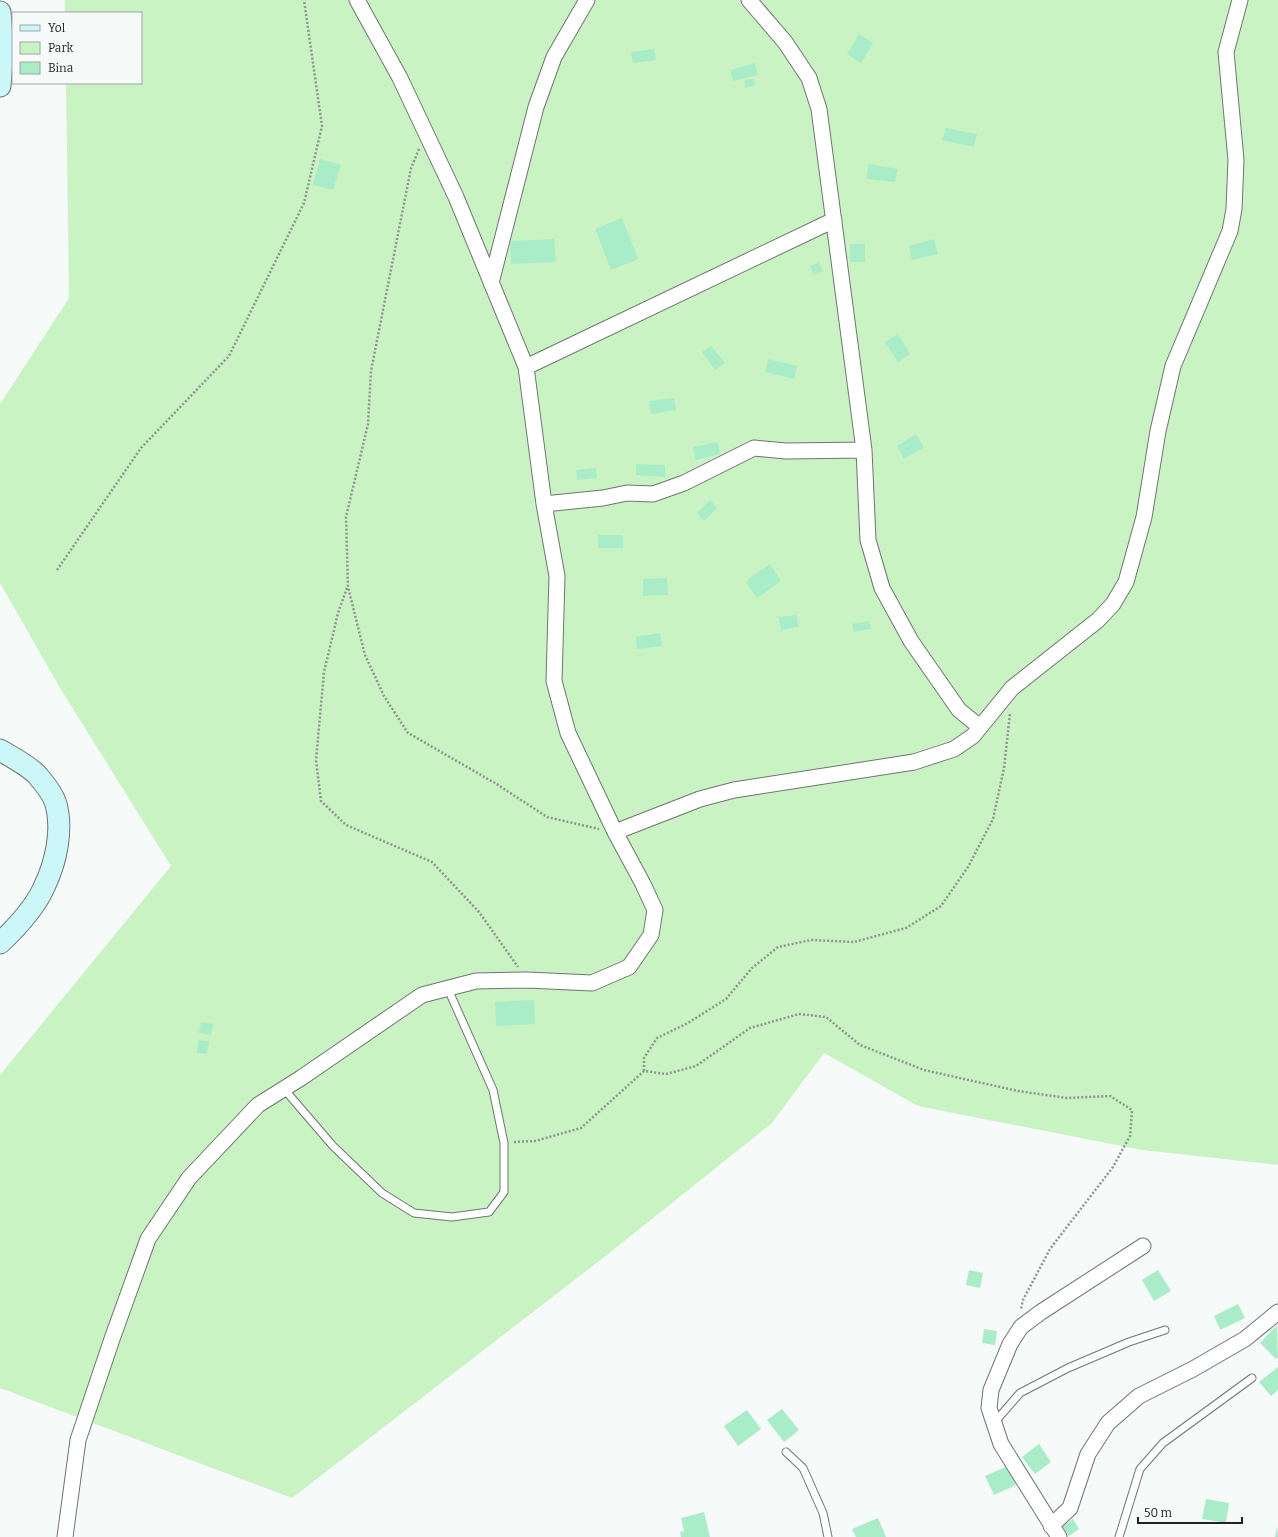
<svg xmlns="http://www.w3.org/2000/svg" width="1278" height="1537" viewBox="0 0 1278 1537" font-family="Bitter,serif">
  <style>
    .green { fill: #caf3c3 }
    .building { fill: #a9ecc8 }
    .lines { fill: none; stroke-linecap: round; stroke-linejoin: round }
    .service-casing { stroke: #707473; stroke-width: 9 }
    .minor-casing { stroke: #707473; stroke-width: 17 }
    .secondary-casing { stroke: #707473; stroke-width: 23 }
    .path { stroke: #909392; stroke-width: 2.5; stroke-dasharray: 2 2; stroke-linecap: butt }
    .service { stroke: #fff; stroke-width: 7 }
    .minor { stroke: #fff; stroke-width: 15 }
    .secondary { stroke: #ccf7f9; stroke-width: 21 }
  </style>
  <rect width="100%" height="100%" fill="#f6fbfa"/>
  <!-- green -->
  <path class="green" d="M65,0H1278V1165L1142,1150L918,1106L824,1053L772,1123L603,1258L292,1498L0,1388V1075L171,866L60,688L0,583V404L69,298L66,83H141V13H65Z"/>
  <!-- building -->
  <path class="building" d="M859,34L873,43L861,63L847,54Z
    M654,49L656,60L633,63L631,52Z
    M755,63L758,75L733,81L730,70Z
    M754,79L755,86L745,88L744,80Z
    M946,128L977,134L974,147L942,140Z
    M320,159L341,165L333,190L313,185Z
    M869,164L898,169L895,182L866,179Z
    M622,218L638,259L611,270L595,229Z
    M554,239L556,262L511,264L510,241Z
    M934,239L938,254L912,260L909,246Z
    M850,244H865V262H850Z
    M819,262L823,271L814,275L810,266Z
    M898,334L910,354L898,362L885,342Z
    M711,346L725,363L715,370L702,352Z
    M768,359L797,366L794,379L765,372Z
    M674,398L676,410L651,414L649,401Z
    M916,434L924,447L904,459L897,446Z
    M718,442L720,454L696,460L693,447Z
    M636,464L665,465V477L636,475Z
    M596,468L597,478L577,480L576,470Z
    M710,500L717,508L704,521L697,513Z
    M598,535H623V548H598Z
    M770,564L781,581L757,598L747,584L748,579Z
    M667,578L668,595L643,596V579Z
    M797,615L798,627L781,630L779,617Z
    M869,621L871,629L854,632L852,624Z
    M660,633L662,646L637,649L636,637Z
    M534,1000L535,1024L496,1026L495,1002Z
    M201,1022L213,1024L211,1035L199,1033Z
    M198,1040L209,1041L207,1054L197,1053Z
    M969,1270L983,1273L980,1288L966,1285Z
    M1158,1270L1171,1291L1154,1301L1142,1280Z
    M1238,1304L1245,1318L1220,1330L1214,1316Z
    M1277,1325L1278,1357L1276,1359L1260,1343Z
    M984,1329L997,1331L995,1345L982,1343Z
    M1278,1367V1390L1271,1396L1259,1382Z
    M782,1409L799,1430L784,1442L767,1420Z
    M747,1410L761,1429L738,1446L724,1426Z
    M1039,1444L1051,1462L1035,1474L1022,1457Z
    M1008,1466L1016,1485L994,1495L985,1476Z
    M1206,1499L1229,1503L1226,1523L1202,1519Z
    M704,1512L710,1537H681L680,1532L684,1531L681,1518Z
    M878,1518L886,1537H856L852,1529Z
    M1073,1519L1079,1529L1069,1536L1062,1526Z
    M1277,1526L1278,1537H1275Z"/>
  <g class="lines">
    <!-- service casing -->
    <g class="service-casing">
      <path id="service" d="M284,1089L333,1146L382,1193L414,1213L452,1217L489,1212L504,1192V1143L493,1090L448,989
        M994,1423L1020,1393L1068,1368L1129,1342L1165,1330
        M786,1452L803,1468L823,1513L828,1537
        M1119,1537L1140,1469L1163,1443L1252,1378"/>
    </g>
    <!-- minor casing -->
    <g class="minor-casing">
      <path id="minor" d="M749,0L785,42L809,78L819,109L864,450L868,540L882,588L911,641L959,710L980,727
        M491,283L536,107L554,57L587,0
        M526,367L834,220
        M544,504L603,498L627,493L653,494L684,483L754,448L786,451L864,450
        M615,832L700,799L734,790L914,762L954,749L973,736L1012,688L1098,620L1113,604L1126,582L1144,517L1158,431L1173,366L1230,231L1234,209L1236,160L1226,52L1240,0
        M1051,1526L1070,1508L1088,1454L1108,1423L1139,1396L1193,1369L1245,1339L1278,1312
        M65,1537L78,1440L112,1339L148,1239L189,1178L258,1105L301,1078L422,995L476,981L527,980L592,983L629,967L651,935L655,910L643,884L615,832L568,733L554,681L557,576L544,504L526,367L456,197L400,78L357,0
        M1059,1537L1001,1444L989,1408L991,1390L1010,1344L1021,1327L1041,1312L1143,1246"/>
    </g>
    <!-- secondary casing -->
    <g class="secondary-casing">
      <path id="secondary" d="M0,12L3,48L0,86
        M0,750C10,756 31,767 38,776C45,784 53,794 56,804C63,830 56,862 45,885C36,907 17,927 0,943"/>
    </g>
    <!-- path -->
    <path class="path" d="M419,149L411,168L371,371L368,424L346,517L348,587L365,655L384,696L408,733L495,783L547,817L599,829
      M57,570L141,448L229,356L304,203L322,126L304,0
      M347,588L338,613L324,672L316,760L321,801L346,825L432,862L479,912L518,967
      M644,1071V1058L657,1038L688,1023L726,999L752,968L778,947L811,940L854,942L906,928L941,906L968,867L993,819L1004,768L1010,713
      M514,1142L535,1141L581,1128L644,1071L666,1074L696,1066L750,1028L799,1014L826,1017L860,1045L924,1070L1018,1091L1067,1098L1110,1096L1132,1110L1130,1136L1113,1167L1050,1249L1023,1300L1021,1309"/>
    <!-- service -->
    <use href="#service" class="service"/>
    <!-- minor -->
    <use href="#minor" class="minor"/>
    <!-- secondary -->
    <use href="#secondary" class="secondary"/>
  </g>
  <!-- legend -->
  <rect x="12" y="12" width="130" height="72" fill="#f6fbfa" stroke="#a1a5a4"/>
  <rect x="20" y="25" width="20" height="6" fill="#ccf7f9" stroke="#a1a5a4"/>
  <text x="48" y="32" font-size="12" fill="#222323">Yol</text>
  <rect x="20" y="42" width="20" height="12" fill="#caf3c3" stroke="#a1a5a4"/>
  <text x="48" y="52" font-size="12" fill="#222323">Park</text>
  <rect x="20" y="62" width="20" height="12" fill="#a9ecc8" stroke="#a1a5a4"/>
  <text x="48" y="72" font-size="12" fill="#222323">Bina</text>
  <!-- scale -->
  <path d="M1138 1517v6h104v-6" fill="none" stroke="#222323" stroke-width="2"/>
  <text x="1144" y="1517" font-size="12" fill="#222323" stroke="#f6fbfa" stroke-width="3" paint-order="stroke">50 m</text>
</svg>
